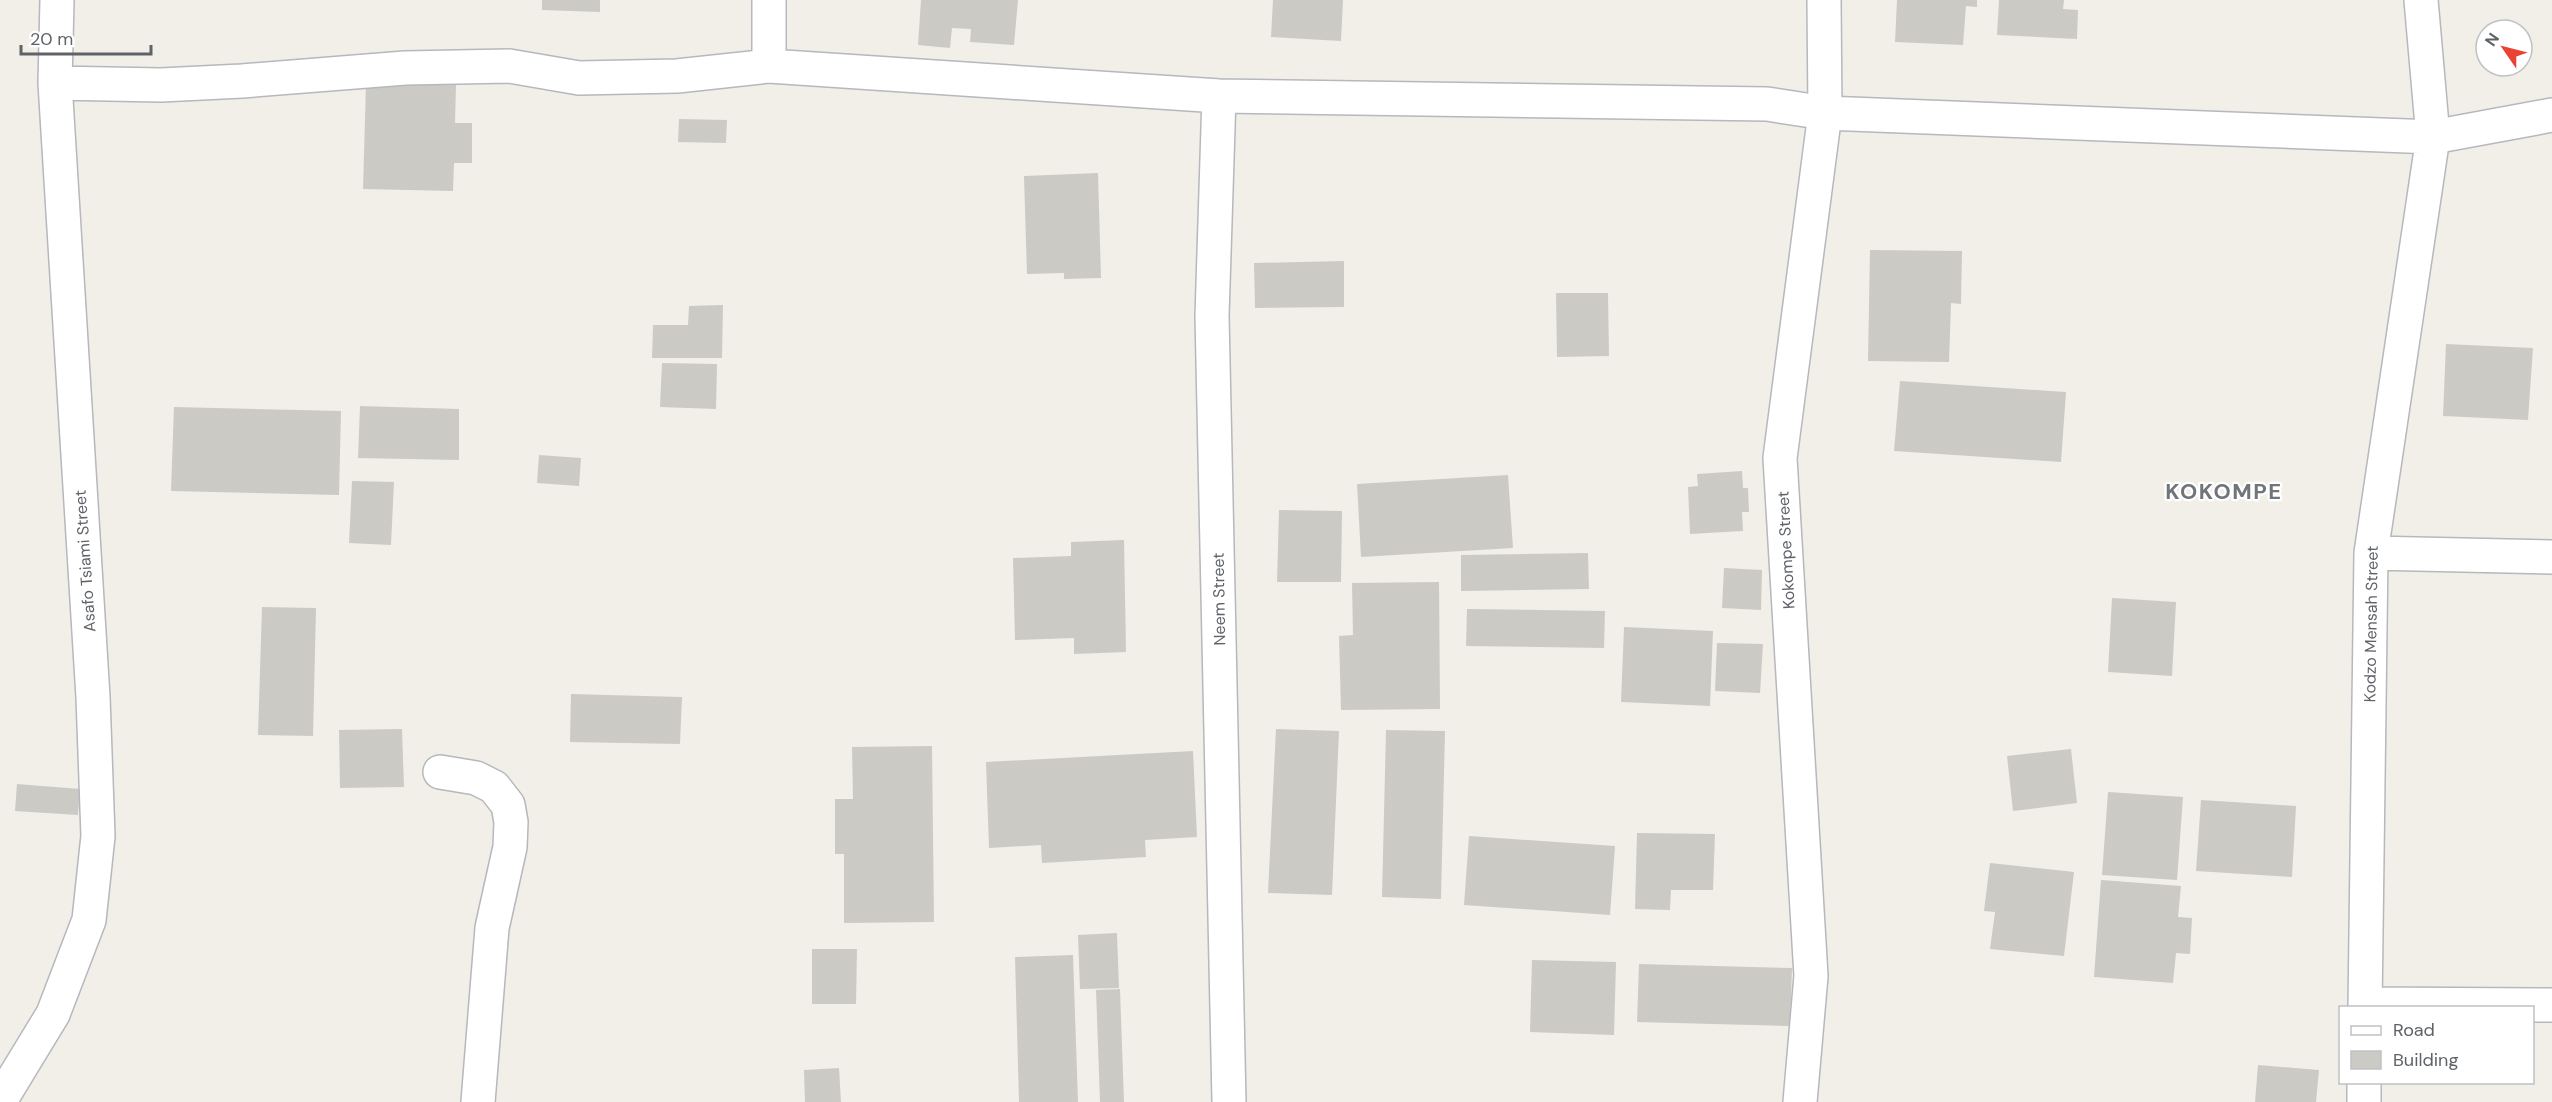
<svg xmlns="http://www.w3.org/2000/svg" width="2552" height="1102" viewBox="0 0 2552 1102" font-family="'DM Sans',sans-serif">
  <style>
    .building { fill: #cccac5 }
    .lines { fill: none; stroke-linecap: round; stroke-linejoin: round }
    .street-casing { stroke: #b5b8bc; stroke-width: 36 }
    .street { stroke: #fff; stroke-width: 33 }
    .labels { text-anchor: middle; dominant-baseline: central; stroke-width: 4.5; stroke-linejoin: round; paint-order: stroke }
    .street-label { font-size: 16px; fill: #5f6368; stroke: #fff }
    .district-label { font-size: 22px; font-weight: bold; letter-spacing: 1.5px; fill: #70757a; stroke: #fff }
  </style>
  <rect width="100%" height="100%" fill="#f1efe8"/>
  <!-- building -->
  <path class="building" d="M542,0H600V12L542,10Z
    M921,0H1018L1014,45L970,42L971,29L952,28L950,48L918,45Z
    M1273,0H1343L1341,41L1271,37Z
    M1897,0H1977V7L1966,6L1963,45L1895,42Z
    M1999,0H2064L2063,9L2078,10L2077,39L1997,35Z
    M366,83L456,85L455,123H472V163H454L453,191L363,189Z
    M679,119L727,120L726,143L678,142Z
    M1098,173L1101,278L1064,279V273L1027,274L1024,176Z
    M1870,250L1962,251L1961,304L1951,303L1949,362L1868,361Z
    M1344,261V307L1255,308L1254,263Z
    M1556,293H1608L1609,356L1557,357Z
    M723,305L722,358H652L653,325H688L689,306Z
    M2446,344L2533,348L2528,420L2443,416Z
    M662,363L717,364L716,409L660,407Z
    M1900,381L2066,392L2061,462L1894,451Z
    M360,406L459,409V460L358,458Z
    M174,407L341,411L339,495L171,491Z
    M539,455L581,458L579,486L537,483Z
    M1742,471L1743,488H1748L1749,512H1742L1743,531L1690,534L1688,487L1698,486L1697,474Z
    M1508,475L1513,548L1361,557L1357,484Z
    M352,481L394,482L391,545L349,543Z
    M1279,510L1342,511L1341,582H1277Z
    M1124,540L1126,652L1074,654V638L1015,640L1013,558L1071,556V542Z
    M1588,553L1589,589L1461,591V555Z
    M1724,568L1762,570L1761,610L1722,608Z
    M1439,582L1440,709L1341,710L1339,636L1353,635L1352,583Z
    M2112,598L2176,602L2172,676L2108,672Z
    M262,607L316,608L313,736L258,735Z
    M1467,609L1605,611L1604,648L1466,646Z
    M1624,627L1713,631L1710,706L1621,702Z
    M1717,643L1763,644L1760,693L1715,691Z
    M571,694L682,697L680,744L570,742Z
    M402,729L404,787L340,788L339,730Z
    M1276,729L1339,731L1332,895L1268,893Z
    M1386,730L1445,731L1441,899L1382,897Z
    M932,746L934,922L844,923V854H835V799H853L852,747Z
    M2071,749L2077,803L2013,811L2007,756Z
    M1193,751L1197,837L1145,840L1146,857L1042,863L1041,845L989,848L986,762Z
    M17,784L80,789L78,815L15,811Z
    M2108,792L2183,797L2177,880L2102,875Z
    M2201,800L2296,806L2292,877L2196,871Z
    M1637,833L1715,834L1713,890H1671L1670,910L1635,909Z
    M1469,836L1615,846L1610,915L1464,905Z
    M1990,863L2074,872L2064,956L1990,949L1995,912L1984,911Z
    M2101,880L2181,886L2178,917L2192,918L2190,954L2176,953L2173,983L2094,977Z
    M1117,933L1119,988L1080,989L1078,935Z
    M812,949H857L856,1004H812Z
    M1073,955L1078,1102H1019L1015,957Z
    M1532,960L1616,962L1614,1035L1530,1032Z
    M1639,964L1792,968L1790,1026L1637,1022Z
    M1120,989L1124,1102H1100L1096,990Z
    M2258,1065L2319,1070L2316,1102H2255Z
    M839,1068L841,1102H805L804,1070Z"/>
  <g class="lines">
    <!-- street casing -->
    <g class="street-casing">
      <path id="street" d="M769,66V0
        M55,83L161,85L242,81L405,68L509,66L579,78L677,76L769,66L1219,96L1767,104L1825,113L2433,137L2552,115
        M1219,96L1212,316L1229,1102
        M2371,553L2552,557
        M440,772L476,778L494,787L508,805L511,822L510,847L492,928L478,1102
        M2365,1004L2552,1005
        M2365,1008L2371,553L2433,137L2421,0
        M0,1101L53,1014L89,920L98,836L93,697L55,83L57,0
        M1800,1102L1811,976L1780,458L1825,113L1824,0
        M2364,1102V1082"/>
    </g>
    <!-- street -->
    <use href="#street" class="street"/>
  </g>
  <g class="labels">
    <!-- street labels -->
    <g class="street-label">
      <text transform="translate(1786 550) rotate(-93)">Kokompe Street</text>
      <text transform="translate(85 561) rotate(-94)">Asafo Tsiami Street</text>
      <text transform="translate(1219 599) rotate(-91)">Neem Street</text>
      <text transform="translate(2371 624) rotate(-89)">Kodzo Mensah Street</text>
    </g>
    <!-- district labels -->
    <g class="district-label">
      <text x="2224" y="491">KOKOMPE</text>
    </g>
  </g>
  <!-- legend -->
  <rect x="2339" y="1006" width="195" height="78" fill="#ffffff" stroke="#bfc1c3" stroke-width="1.5"/>
  <rect x="2351" y="1026" width="30" height="9" fill="#ffffff" stroke="#bfc1c3" stroke-width="1.5"/>
  <text x="2393" y="1036" font-size="18" fill="#5f6368">Road</text>
  <rect x="2351" y="1051" width="30" height="18" fill="#cccac5" stroke="#bfc1c3" stroke-width="1.5"/>
  <text x="2393" y="1066" font-size="18" fill="#5f6368">Building</text>
  <!-- north arrow -->
  <g transform="translate(2504 48) rotate(305)"><circle r="28" fill="#ffffff" stroke="#bfc1c3" stroke-width="1.5"/>
  <path d="M0-4.5L10 22L0 15L-10 22Z" fill="#ea4335"/>
  <text y="-9" font-size="16" font-weight="bold" text-anchor="middle" fill="#5f6368">N</text>
  </g>
  <!-- scale -->
  <path d="M21 45v9h130v-9" fill="none" stroke="#5f6368" stroke-width="3"/>
  <text x="30" y="45" font-size="18" fill="#5f6368" stroke="#ffffff" stroke-width="4.5" paint-order="stroke">20 m</text>
</svg>
